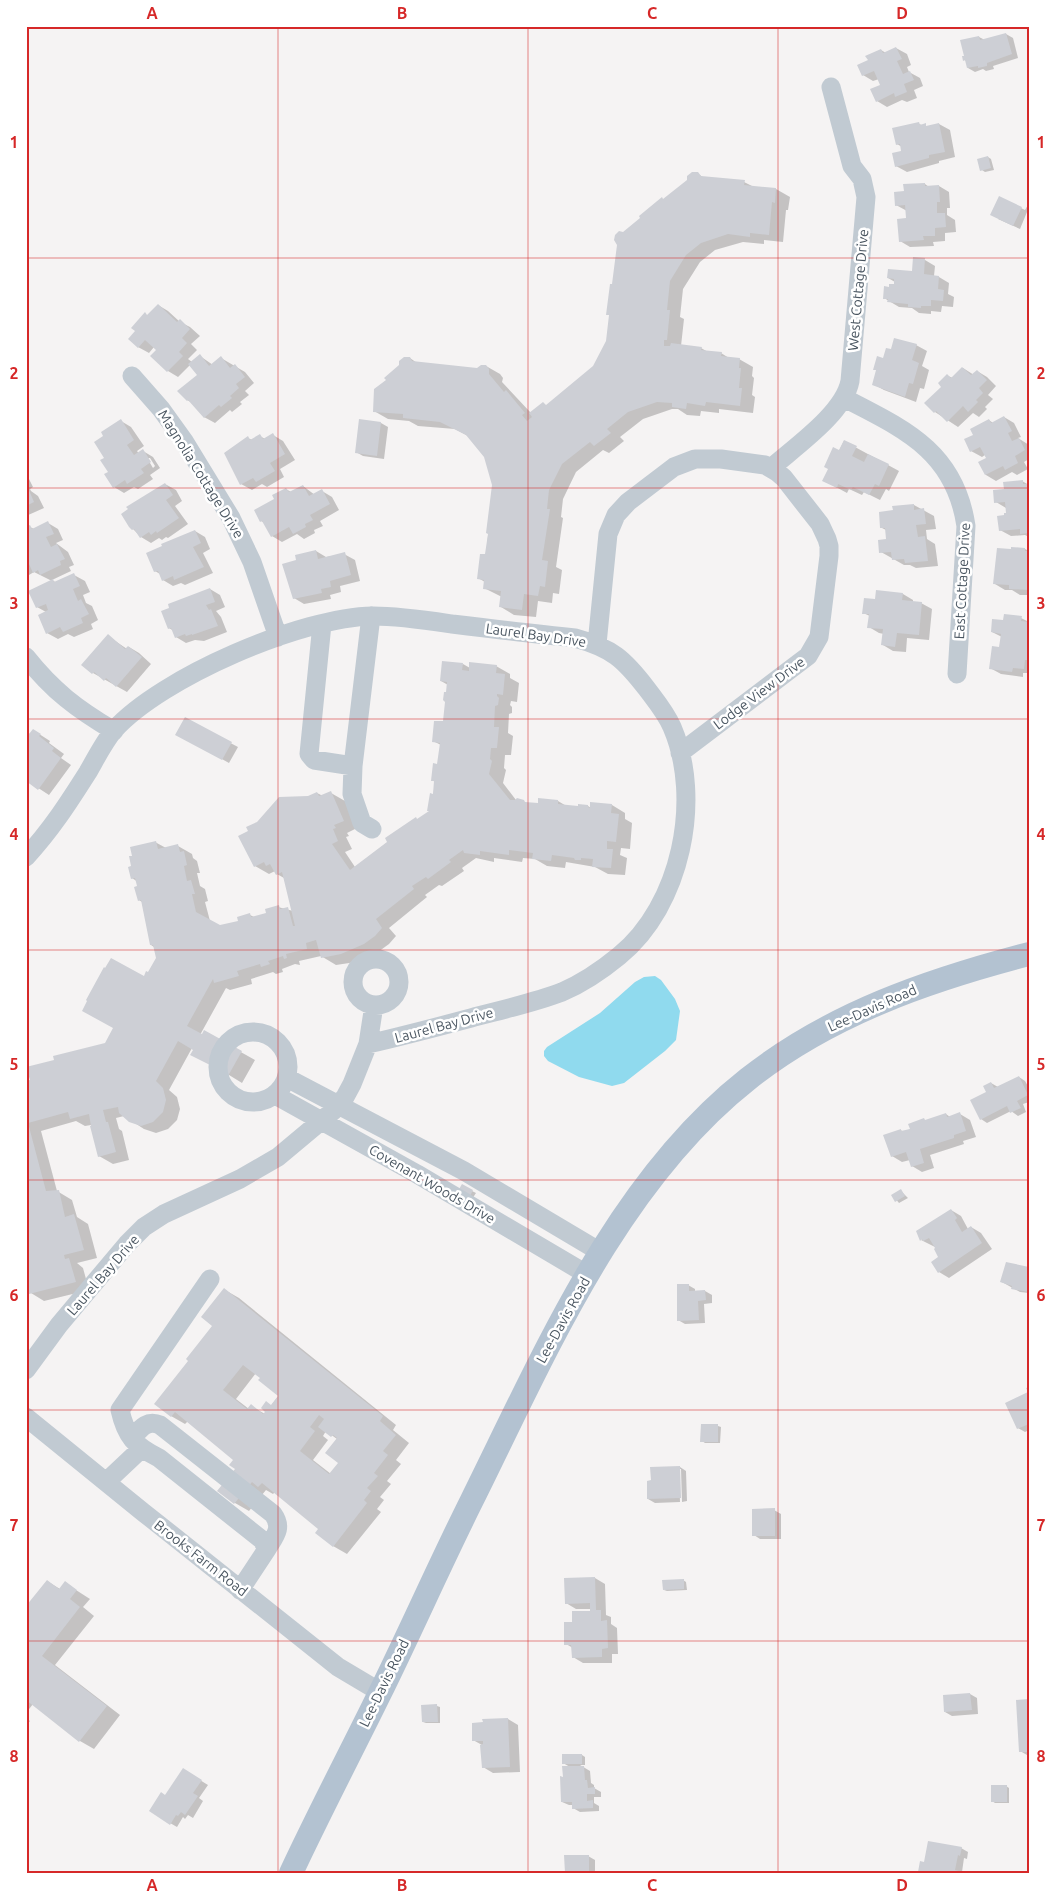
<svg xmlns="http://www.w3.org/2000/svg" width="1055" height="1899" viewBox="0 0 1055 1899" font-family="Ubuntu,sans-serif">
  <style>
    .water { fill: #90daee }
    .shadow { fill: #0003; fill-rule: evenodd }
    .building { fill: #cdcfd5; fill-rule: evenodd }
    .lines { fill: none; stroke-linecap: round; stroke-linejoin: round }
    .minor { stroke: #c1cad2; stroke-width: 19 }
    .major { stroke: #b3c2d1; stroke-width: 24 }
    .grid { fill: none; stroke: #d62828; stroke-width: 1; stroke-opacity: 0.55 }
    .labels { text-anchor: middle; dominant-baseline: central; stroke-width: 5; stroke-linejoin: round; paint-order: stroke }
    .street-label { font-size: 14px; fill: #4a5661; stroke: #fff }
    .neatline { fill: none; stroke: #d62828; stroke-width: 2 }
    .grid-label { font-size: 16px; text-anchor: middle; font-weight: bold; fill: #d62828 }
  </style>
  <rect width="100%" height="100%" fill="#f5f3f3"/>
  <!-- water -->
  <path class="water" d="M655,976L661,980L675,999L680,1011L676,1040L665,1051L633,1076L624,1083L612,1086L579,1077L548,1061L544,1056V1051L547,1047L600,1013L635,982L644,977Z"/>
  <!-- shadow -->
  <path class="shadow" d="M1006,34L1013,38L1018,58L993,66L994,69L986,71L983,69L975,72L968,68L967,61L964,60L979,37L985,40Z
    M896,48L907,54L911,65L907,67L909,72L920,78L923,86L914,90L917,98L907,102L902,100L887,107L877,101L882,85L879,79L873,81L863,75L869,61L881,50L886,53Z
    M919,124L928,127L939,124L950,130L955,157L939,161V163L907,172L896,166L903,152L902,147L897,144Z
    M988,157L991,159L994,170L985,172L982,170Z
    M697,173L704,178L744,182L754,187L776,189L790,197L788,210H786L783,242L764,240V244L743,242L715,250L700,262L683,289L680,317L684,319L681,346L701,348L708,352L721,353L729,358L739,359L753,367L752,376L754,378L752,395L755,397L753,413L719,409V413L701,411L700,416L687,415L678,409H672L643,419L620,437L624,441L609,453L603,450L576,472L563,499L561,517L563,518L556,567L562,570L559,594L553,593L552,603L538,601L536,617L514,615L501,607L502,597L484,588L485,582L478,578L486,556L493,485L485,457L468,436L455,429L418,426L409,421L388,419L374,411L410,358L417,363L477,369L486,366L500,374L503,378L502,382L531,413L547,406L594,367L608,341L610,316L608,314L624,233Z
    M925,184L929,187L939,186L949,192L950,208H947V215L955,220L956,232L945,233V241L933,242L934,246L910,247L900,241L907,219V211L896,205L905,192Z
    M1029,203V213L1027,212L1020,229L998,219L1021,208L1025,210Z
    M914,259L925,260L935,266L934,276L939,277L949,283L948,294L954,297L953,307L942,306L941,312L931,311V314L919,313L912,308L899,307L884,298L890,288L895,285V282L888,278L913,272Z
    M158,305L168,311L180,322L190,327L200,336L191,344L197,350L188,359L192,362L200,356L213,365L221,358L245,372L254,383L245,391L249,395L240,402L242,404L232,412L230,410L215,423L204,417L193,403L187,400L199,375L190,365L178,377L168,371L152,356L157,350L154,347L149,353L138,347L148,316Z
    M916,345L927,351L922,366L929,370L924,389L920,388L916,402L884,390L873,384L884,359L892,350Z
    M963,368L974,375L977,371L987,377L996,386L988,395L993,399L985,407L987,409L979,417L973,413L958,427L935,412L948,376L953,378Z
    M1004,417L1014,423L1021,437L1018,438L1029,445V459L1024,462L1028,469L1017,475L1012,472L996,481L986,475L980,463L987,459L985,455L982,457L971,451L974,435L989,420L993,423Z
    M360,420L381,423L388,427L384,459L363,456L356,452Z
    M121,421L131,427L144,446L137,451L139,454L143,451L153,457L160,468L150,475L153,479L138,489L134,487L124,493L114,487L105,458ZM147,458H150L155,466L153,468Z
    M273,435L283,441L295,460L280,469L284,477L267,487L262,484L252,490L241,484L225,453L248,438L252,440L260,436L265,439Z
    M844,441L899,471L889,491L886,489L880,500L864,492L862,495L849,489L847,493L834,486L839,451Z
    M26,473L33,487L30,489L31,491L38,496L44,508L26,516Z
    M1022,481L1029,485V537L1025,535L1011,536L1000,530L1008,514L1006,508L996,502L1005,490Z
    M165,484L176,490L182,501L175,506L188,524L168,538L166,537L162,540L159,538L151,543L141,537L133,529Z
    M303,486L315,495L322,491L332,497L339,510L320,521L323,526L314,530L315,533L304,539L297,534L282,542L272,536L265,523L261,521L276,500L286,489L291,492Z
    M914,505L934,516L936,529L926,530L927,539L935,544L938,566L916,568L910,565H904L881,552L887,540L886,530L882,528Z
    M48,523L58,529L63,540L56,543L68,552L74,565L69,567L71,571L52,580L57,583L74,575L85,581L90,592L83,595L86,603L92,606L98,620L91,624L93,629L74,637L68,634L58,639L47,633L46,612L37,607L52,581L34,572L29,575L26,574V528L30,527L34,529Z
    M195,531L205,537L210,549L203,553L213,573L185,585L181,583L173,586L163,580L160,574L155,571Z
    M1025,549L1029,551V595H1020L1012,590H1005L995,584Z
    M316,551L326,557L344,554L355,560L360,581L340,586L341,592L330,595L331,599L304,604L294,598L297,561Z
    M210,589L220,595L225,607L216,611L221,617L227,632L204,641L195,640L186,643L176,637L174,631L169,628Z
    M903,594L913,600V603H921L932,609L929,640L907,638L906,652L893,651L883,645L884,634L879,633L869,627L870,616L863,613L877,600Z
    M1021,618L1029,622V673H1023V677L1001,674L990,668L1000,649L1002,637L992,632L1004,622Z
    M108,636L127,649L129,647L139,653L151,664L127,692L93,673Z
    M463,664L470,668L496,666L510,674V678L519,683L517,702L511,701L510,705L512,707V713L509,714L508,733L513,736L511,755H505L504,768L506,770L503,783L516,800L528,804L539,805L558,801L568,807L588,806L591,808L612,805L625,813V819L632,823L630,849L621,848L620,855L627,858L625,875L608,874L595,867L566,862L565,868L547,866L535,859L523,858L522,862L494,858V862L476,858L462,868L464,871L442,886L439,885L425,895L427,897L389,928L396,936L389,944L378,952L356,962L336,965L321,956L299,961L300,965L295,964L282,969L283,972L276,974L273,972L251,979L252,984L230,990L226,988L200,1035L202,1036L205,1032L255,1060L242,1083L229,1075L192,1048L169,1090L177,1097L180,1109L177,1120L168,1129L156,1133L144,1129L124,1116L116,1118L119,1129L122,1131L129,1160L113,1164L99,1156L91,1125L85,1126L76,1121L41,1131L57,1191L72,1200L77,1217L88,1224L97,1258L77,1263L83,1268L89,1290L44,1301L31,1293L26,1278V1075L28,1082L55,1061L106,1044L157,958L154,947L151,945L142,902L139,900L138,882L132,878L133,867L155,842L166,848L178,846L192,854L193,858L197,861L200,873H197L200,886L205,889L208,901L205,902L210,921L220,927L239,922L250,915L254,917L268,914L278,907L293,911L284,878L277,874L275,871L269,874L255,866L308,797L317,793L323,796L331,793L345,801L357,828L347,833L349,836L346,837L352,849L345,852L355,867L417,820L431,812L435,782L432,780L438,765L441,745L433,741L444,723L448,685L441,681Z
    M185,719L238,747L229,763L177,734Z
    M33,730L50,741L49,743L64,754L61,758L71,765L49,795L26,780V732L30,734Z
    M1019,1077L1025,1081L1029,1088V1102L1023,1104L1026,1112L1018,1116L1011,1111L987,1123L981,1119L991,1083L998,1087Z
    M946,1114L950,1117L960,1114L970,1120L976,1137L963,1141L964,1144L930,1155L934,1168L922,1172L912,1166L910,1160L902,1162L892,1156L901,1130L903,1132L911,1129L926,1121Z
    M462,1186L476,1193L470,1202Z
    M901,1191L908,1198L899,1203L893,1196Z
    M951,1210L961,1216L968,1229L971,1227L981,1233L992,1249L949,1278L939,1272L940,1257L937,1248L921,1240Z
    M1029,1269V1293L1020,1292L1002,1282Z
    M688,1285L695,1289V1292L705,1291L712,1295V1303L704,1304L705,1323L685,1324L678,1320Z
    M225,1290L239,1298L396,1425L393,1430L409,1443L396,1460L401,1464L387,1481L391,1484L380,1497L384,1500L377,1509L381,1512L347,1554L333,1546L320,1529L275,1492L273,1494L266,1490L249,1511L235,1503L219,1491L237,1469L235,1460L188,1421L185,1424L171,1416L190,1361L214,1326ZM256,1373L279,1395L265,1414L251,1406L249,1409L236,1399ZM326,1431L337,1439L340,1462L331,1474L313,1460L328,1440L323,1436Z
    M1029,1393V1430L1025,1432L1018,1428Z
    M718,1426L721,1427L720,1443H705L702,1441Z
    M680,1467L686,1471L687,1501L682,1502L681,1469H679L680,1502L655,1503L648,1499Z
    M774,1510L781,1514V1539H760L754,1535Z
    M595,1578L605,1584L606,1615L611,1617V1624L617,1628L618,1654H612V1663H583L573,1657V1648L566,1644L573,1623L591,1612V1609H576L566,1603Z
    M683,1580L686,1582L687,1590L667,1591L664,1590Z
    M47,1581L60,1589L65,1583L90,1599L83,1607L94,1616L55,1665L120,1715L94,1749L80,1741L33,1704L26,1713V1608Z
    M970,1694L977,1698L978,1714L952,1716L945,1712Z
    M1029,1700V1755H1027L1020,1751Z
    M437,1706L440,1707V1723H426L423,1722Z
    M26,1718L30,1721L26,1726Z
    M508,1719L518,1725L520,1772L493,1773L483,1767L482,1745L473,1740Z
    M582,1755L585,1757V1765H580L590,1771L591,1783L594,1785V1788L601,1792V1797H594V1803L599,1806V1811L580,1812L573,1808V1805H569L562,1802L564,1778L570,1767L563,1763Z
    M190,1774L208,1785L199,1798L203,1801L193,1818L188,1815L185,1819L183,1817L177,1827L170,1823L166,1797Z
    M1006,1786L1009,1788V1803H995L992,1801Z
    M961,1848L968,1852L967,1859L964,1858L962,1872L964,1873L919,1872L925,1864Z
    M588,1856L595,1860V1873H566Z"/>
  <!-- building -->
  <path class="building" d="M1006,33L1012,54L987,63V66L978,68V66L967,68L965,60L963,61L962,56H964L960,40L979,36L980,40Z
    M896,47L902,59L897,61L903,74L910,71L914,80L904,84L907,92L895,97L894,93L876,102L870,89L880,85L874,71L862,76L857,65L868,60L865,56L881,49L883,53Z
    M919,122L920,125L926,123V126L939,123L945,152L929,155V158L895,167L892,153L901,151L900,144L896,145L892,128Z
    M988,156L991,168L980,171L977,159Z
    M692,172H698L701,176L745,180L744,185L776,188L775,203L772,202L769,235L750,233V237L728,234L701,243L686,255L670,281L667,310H670L667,340H664V346H670L671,343L702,347L701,350L722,352L721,356L740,358L739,368H741L739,388H742L740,406L706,402L705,406L687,403L686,409L672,407V403L657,402L628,412L607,429L611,433L594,446L590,442L562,464L549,490L547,509H550L542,560L548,561L545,587L540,586L538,596L524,594L522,610L499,607L501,591L483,589L484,580L477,579L480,554H485L488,534L486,533L492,485L484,457L466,435L440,422L403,418V414L373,412L374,389L386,380L384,378L399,365V361L404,357H410L412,361L477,368L481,365H486L489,369V374L504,392L506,390L525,413L522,415L527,421L532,417L529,413L543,402L546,405L593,366L606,341L609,315H606L610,284H612L617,245L614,240L615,235L619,231L623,232L640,218L639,216L662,197L663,199L687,180V176Z
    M925,183V186L939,185L940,202H937V213H945L946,227L935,228V236H923L924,240L899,242L897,219L906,218L905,205L895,206L894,192L904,191L903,184Z
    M999,196L1022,207L1013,226L990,215Z
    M913,257L925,258L924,274L939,276L938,289L944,290L943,301L931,300V306H921V308L908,307V304L887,302L888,299H883L884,286L889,287V284H894V279L887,278L888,269L912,271Z
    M158,304L177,322L180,319L190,329L182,338L187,343L179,352L183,356L167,372L150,356L156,350L145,340L138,348L128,339L135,331L131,328L145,312L147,315Z
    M894,338L917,344L912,360L919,363L913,384L909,383L905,397L872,385L876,370H873L877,356L883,358L886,348L891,349Z
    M200,354L209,366L221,356L230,368L235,364L245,377L236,384L239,388L230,396L232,398L221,407L219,405L204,418L188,400L187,401L177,391L197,375L188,364Z
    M962,367L971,375L977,370L987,380L979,388L983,393L976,400L978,402L968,412L963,406L947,422L936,411L934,413L924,403L941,387L938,383L947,374L951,378Z
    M1004,416L1012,431L1008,433L1012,441L1019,438L1025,450L1015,456L1018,463L1005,470L1003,466L985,475L978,462L986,458L980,447L970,452L964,439L973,435L970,429L989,419L991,423Z
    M121,419L134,440L127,445L134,455L143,449L151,462L141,469L144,473L127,484L125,480L113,488L104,474L108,472L100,460L104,458L94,442L103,436L101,432Z
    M359,419L381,422L377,456L355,453Z
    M273,433L285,454L270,463L275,471L256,482L253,478L240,485L224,453L248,436L250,440L260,434L263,439Z
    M844,440L857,446L852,456L864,462L868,454L889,464L879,486L875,484L869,495L853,487L851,490L838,484L837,488L822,481L828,469L824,467L833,447L839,450Z
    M1023,480V484H1029V533L1020,534V529L999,531L997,516L1004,515V513H1006L1005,502L994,503L993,490L1004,489L1003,482Z
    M165,483L173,495L166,500L179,518L157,533L156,531L151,535L149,532L140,538L134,529L132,530L129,527L121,514L128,509L126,507Z
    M303,485L309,496L322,489L330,504L310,515L313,520L305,524L306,527L293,534L289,527L271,537L262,521L260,522L254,510L274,499L272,495L286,488L289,492Z
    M28,488L34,502L26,506V489Z
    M914,504V510L924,508L926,524L916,525L918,537L925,536L928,561L905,563L904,559L892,560L891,552L879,553L878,540L886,539L885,528H880L879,512L893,510L892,506Z
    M48,521L54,534L46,537L51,547L57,544L65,559L60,561L61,565L40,575L38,570L33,573L29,564L26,565V527L30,525L32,529Z
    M195,530L201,543L193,547L204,567L174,580L173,576L162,581L158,571L154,572L146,553L162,546L161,544Z
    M1011,547L1025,548V551H1029V590L1009,589V585L993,584L997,548L1011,549Z
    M316,550L318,559L345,552L351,575L330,581L331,587L321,589L322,593L293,599L282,564L296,560L295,555Z
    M74,573L80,586L73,589L78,601L81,599L89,614L81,618L83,623L63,632L60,627L46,634L38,615L48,610L46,604L36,608L28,591L53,579L54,582Z
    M210,588L215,602L206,605L209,610L211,609L218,626L192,635V634L186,636L185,634L175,638L171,628L168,629L161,611L169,608L168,604Z
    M876,590L903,593L902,600L922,602L919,635L897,633L895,647L881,645L883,629L867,628L869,614H862L864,598L875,599Z
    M1004,614L1022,616L1021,621L1029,622V660H1025L1024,669L1013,668L1012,672L989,669L992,646L999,647L1001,634L991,632L992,619L1003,620Z
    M108,634L125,649L128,646L142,657L116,687L106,678L104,681L94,672L92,674L81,665Z
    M442,661L463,663L462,670L469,671V662L497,665L496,673L505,674L503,695L497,694V696L499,698L498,705L495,706L494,727H499L497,748H491L490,759L492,761L489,774L510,800H515L517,798L524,800L525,802L538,803V798L558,800V804L578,806V804L588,805V807L590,808V802L612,804L611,813L619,814L616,842L607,841V849H613L611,868L592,867L593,859L581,858V860H575L574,858L552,855L551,861L532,859L533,853L509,850V855L480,851V855L464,853L463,850L449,860L451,862L428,879L426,877L412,886L414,889L376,919L382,928L375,936L364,944L341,954L321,958L316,940L306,943L307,949L286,954L287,958L284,959L283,956L268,961L270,964L261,967L260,964L237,971L239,976L214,983L213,979L187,1026L202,1034L204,1030L242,1051L228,1076L218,1069L190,1055L193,1050L178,1041L156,1081L163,1088L166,1100L163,1112L153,1122L141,1126L129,1122L119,1113L118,1107L103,1110L106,1122H108L116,1152L98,1157L90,1126H91L89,1114L70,1119L68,1112L28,1123L46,1191L59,1190L65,1217L74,1214L84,1250L64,1255L65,1259L69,1258L76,1282L29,1294L26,1281V1269H28L26,1267V1081L30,1080L26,1067L54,1060L53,1056L105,1043L113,1028L82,1011L87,1001L86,1000L104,967L105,968L111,958L144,976L146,971L148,972L156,958L153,945H150L141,900L138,901L134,887L137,886L135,878L131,879L128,867L131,866L129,856H132L130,847L156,841L158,849L178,844L180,852L184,851L187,865L184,866L187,881L191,880L195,894H192L196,912L220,925L238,921L237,917L250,913L251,917L266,913L265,909L279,905L280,909L288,907L293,926H295L282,872L276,875L270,864L266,866L264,862L254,867L238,836L248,831L246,827L257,822L279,797L308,796L317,792L319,796L331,791L344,821L334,825L336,828L333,829L338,841L332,844L350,870L387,842L385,838L416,817L417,819L429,811H427L430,793L433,794L434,781H431L433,763L437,764L440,743L432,742L434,721H443L445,702L443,700L444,692H446L447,682L440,681Z
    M185,717L232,742L222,760L175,735Z
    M33,729L41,734L39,736L54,748L52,751L61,758L38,790L26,781V732L29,734Z
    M1019,1076L1028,1095L1017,1101L1021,1108L1010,1113L1007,1106L980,1120L970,1100L986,1092L983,1086L991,1082L994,1088Z
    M960,1112L966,1131L954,1135V1138L920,1149L924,1163L911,1167L906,1152L891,1157L883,1135L901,1129V1131L910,1129L908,1124L924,1118L925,1120L946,1113L947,1117Z
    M462,1184L473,1190L467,1202L455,1196Z
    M901,1189L905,1196L895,1202L891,1195Z
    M951,1209L957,1218L955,1220L962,1232L971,1226L982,1243L938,1273L931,1262L938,1257L934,1249L935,1248L929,1238L923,1241L922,1239L920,1241L916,1231Z
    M1006,1262L1029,1267V1292L1011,1289L1012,1286L1000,1282Z
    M677,1284H689V1291L705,1290L706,1300L698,1301L699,1320L677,1321Z
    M224,1288L383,1416L380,1421L396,1435L383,1451L388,1455L374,1473L378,1476L367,1488L371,1491L364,1500L367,1503L333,1547L315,1533L318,1529L262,1483L258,1487L252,1482L234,1504L217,1491L235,1469L229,1465L233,1460L175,1412L171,1417L154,1404L188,1361L186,1359L212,1326L201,1317ZM243,1365L260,1378L258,1380L278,1396L271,1405L266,1401L261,1408L265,1412L263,1414L251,1404L247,1409L223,1390ZM319,1415L324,1419L318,1427L331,1437L333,1435L337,1438L325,1453L338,1463L329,1474L300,1451L315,1431L310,1427Z
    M1029,1387V1424L1017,1429L1005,1403L1028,1392L1026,1388Z
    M701,1424H718V1442H700Z
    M680,1466L681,1498L647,1499V1481L651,1480L650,1467Z
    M775,1508V1536H752V1509Z
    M595,1577L596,1610H601V1621L607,1620L608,1648L602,1649V1657L572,1658L571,1645H564V1622H572V1611H590V1603L565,1604L564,1578Z
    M684,1579V1589L663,1590L662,1580Z
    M47,1580L59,1589L65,1581L77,1590L70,1599L80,1607L42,1656L107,1706L79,1742L26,1700V1606Z
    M970,1693L972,1710L944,1712L943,1695Z
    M1029,1699V1752H1019L1016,1700Z
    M437,1704L438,1722H422L421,1705Z
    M508,1718L510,1767L482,1768L480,1745L483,1744V1741H472V1723L483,1722L482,1719Z
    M562,1754H582V1764H562Z
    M562,1766H584L585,1780H587L588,1788L595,1787V1794H587V1801L593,1800V1808L572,1809V1802H561L560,1776L563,1777Z
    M183,1768L202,1780L193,1793L198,1796L185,1815L181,1812L178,1816L176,1815L170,1825L149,1811L161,1792L165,1795Z
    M991,1785H1007V1802H991Z
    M928,1841L962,1847L960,1856L958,1855L955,1870L966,1873L918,1872L920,1861L924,1862Z
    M564,1855H589V1873H565Z"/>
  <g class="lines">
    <!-- minor -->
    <path class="minor" d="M132,376L161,409L184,441L231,518L252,562L278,637
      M844,398C904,429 955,451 966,526L957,674
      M771,468C796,446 844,413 850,381L866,197L862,179L852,166L831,87
      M371,616L353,766L352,794L362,823L372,829
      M322,624L309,754L314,760L353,766
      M597,644L608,534L616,515L628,502L674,467L695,459H721L765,465L777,472L784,478L820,524L827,539L829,546V556L819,637L808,656L680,753
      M26,657C53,691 77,709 114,731
      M26,857C51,830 69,802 88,772C96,758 104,742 114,730C162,677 302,617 373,616C399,616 425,620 452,624C493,629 534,634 575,638C612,648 624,659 647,689C656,701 666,713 672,727C703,799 681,906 619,956C602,970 583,983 562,992C533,1003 501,1010 471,1018C437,1027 403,1036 368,1044
      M353 982a23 23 0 1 1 46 0a23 23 0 1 1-46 0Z
      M218 1067a35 35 0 1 1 70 0a35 35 0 1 1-70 0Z
      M287,1078L464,1171L602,1253
      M275,1095L417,1174L588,1275
      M210,1279L120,1410C126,1437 135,1446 159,1458L262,1540L267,1549L240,1590
      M26,1370L59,1325L127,1244L144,1227L164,1214L240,1179L278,1157L333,1111L345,1097L352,1084L368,1044L374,1005
      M26,1417L143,1512L338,1667L380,1692
      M132,1438C140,1429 147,1419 160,1425L273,1514C283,1528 275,1536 267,1549
      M106,1482L141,1449"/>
    <!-- major -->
    <path class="major" d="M291,1873C319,1813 350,1754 379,1695C411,1630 440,1564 472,1500C545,1353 617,1182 748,1079C830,1014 929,980 1029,954"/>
  </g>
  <!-- grid -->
  <path class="grid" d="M278,26V1873M528,26V1873M778,26V1873M26,258H1029M26,488H1029M26,719H1029M26,950H1029M26,1180H1029M26,1410H1029M26,1641H1029"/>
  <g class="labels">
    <!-- street labels -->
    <g class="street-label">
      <text transform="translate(858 290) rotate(-85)">West Cottage Drive</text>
      <text transform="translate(201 474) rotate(58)">Magnolia Cottage Drive</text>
      <text transform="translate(962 581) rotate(-87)">East Cottage Drive</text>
      <text transform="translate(536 635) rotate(8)">Laurel Bay Drive</text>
      <text transform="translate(759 693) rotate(-37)">Lodge View Drive</text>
      <text transform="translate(872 1008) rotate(-24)">Lee-Davis Road</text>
      <text transform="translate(444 1025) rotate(-15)">Laurel Bay Drive</text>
      <text transform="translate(432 1184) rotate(30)">Covenant Woods Drive</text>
      <text transform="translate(103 1275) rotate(-49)">Laurel Bay Drive</text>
      <text transform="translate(563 1320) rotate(-61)">Lee-Davis Road</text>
      <text transform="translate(201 1558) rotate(38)">Brooks Farm Road</text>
      <text transform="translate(384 1683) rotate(-64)">Lee-Davis Road</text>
    </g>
  </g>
  <!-- border -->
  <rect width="1055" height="1899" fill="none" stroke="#ffffff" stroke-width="55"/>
  <rect x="28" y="28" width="1000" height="1844" class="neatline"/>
  <g class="grid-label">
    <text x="152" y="19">A</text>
    <text x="402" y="19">B</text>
    <text x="652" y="19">C</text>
    <text x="902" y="19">D</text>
    <text x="14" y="148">1</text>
    <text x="1041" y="148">1</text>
    <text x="14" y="379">2</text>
    <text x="1041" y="379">2</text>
    <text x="14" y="609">3</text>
    <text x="1041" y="609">3</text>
    <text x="14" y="840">4</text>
    <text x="1041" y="840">4</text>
    <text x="14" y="1070">5</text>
    <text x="1041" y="1070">5</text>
    <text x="14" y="1301">6</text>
    <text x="1041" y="1301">6</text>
    <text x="14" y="1531">7</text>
    <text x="1041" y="1531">7</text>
    <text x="14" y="1762">8</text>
    <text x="1041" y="1762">8</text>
    <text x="152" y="1891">A</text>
    <text x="402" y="1891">B</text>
    <text x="652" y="1891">C</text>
    <text x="902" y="1891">D</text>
  </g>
</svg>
